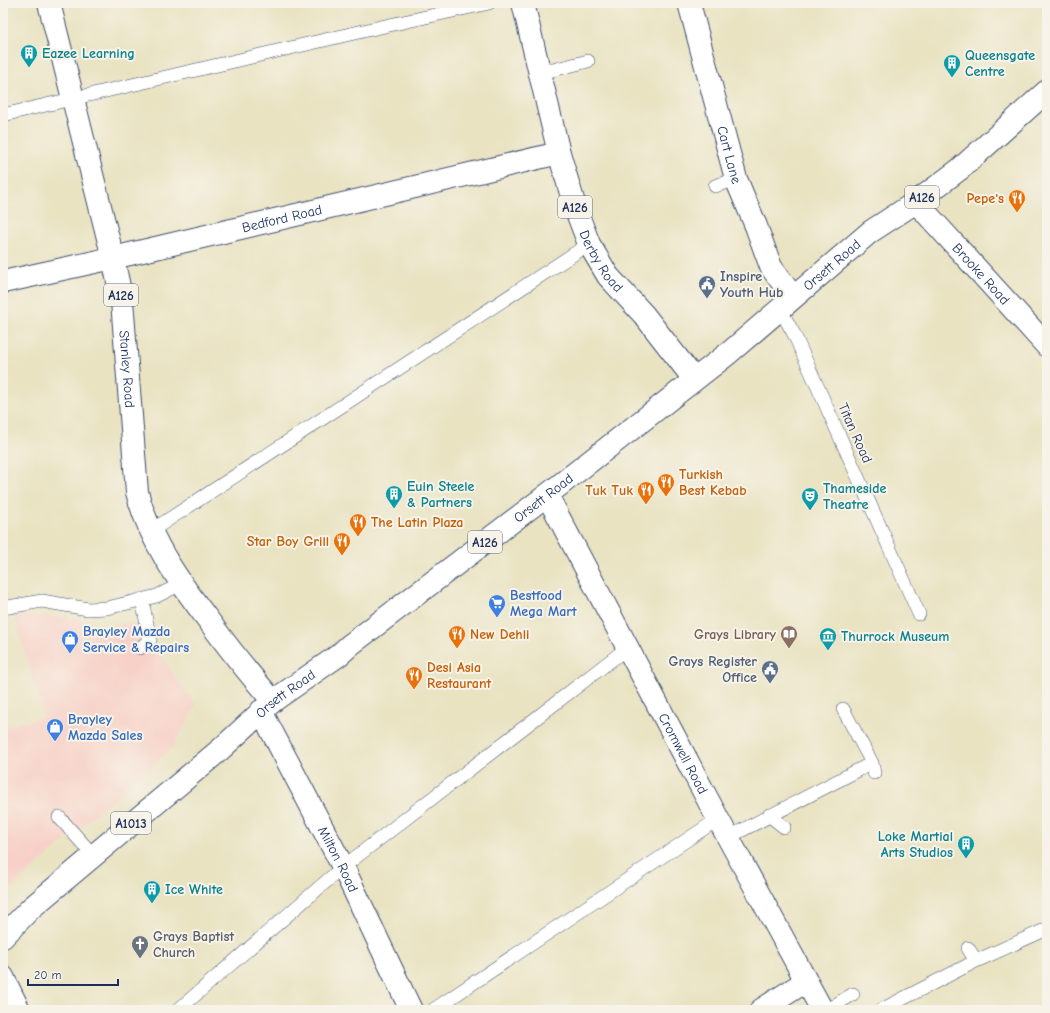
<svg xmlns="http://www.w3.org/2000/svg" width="1050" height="1013" viewBox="0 0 1050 1013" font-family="'Comic Neue',sans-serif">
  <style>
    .built { fill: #f7d1c7 }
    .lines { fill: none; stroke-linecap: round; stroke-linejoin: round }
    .lane-casing { stroke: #3a4a6d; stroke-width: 14 }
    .street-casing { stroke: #3a4a6d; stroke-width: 24 }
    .secondary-casing { stroke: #3a4a6d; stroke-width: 24 }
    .primary-casing { stroke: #3a4a6d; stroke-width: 24 }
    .lane { stroke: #fff; stroke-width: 13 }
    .street { stroke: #fff; stroke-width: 22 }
    .secondary { stroke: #fff; stroke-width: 22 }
    .primary { stroke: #fff; stroke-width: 22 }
    .labels { text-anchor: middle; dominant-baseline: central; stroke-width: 4; stroke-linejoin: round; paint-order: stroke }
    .shield { fill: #f7f3e8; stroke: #5d6a87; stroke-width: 1 }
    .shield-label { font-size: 13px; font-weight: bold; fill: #1b2f5e }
    .culture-label { font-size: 14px; font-weight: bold; fill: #0d838f; stroke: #f7f3e8; text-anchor: start }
    .street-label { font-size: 14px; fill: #1b2f5e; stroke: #f7f3e8 }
    .food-label { font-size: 14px; font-weight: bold; fill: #c56008; stroke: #f7f3e8; text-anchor: start }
    .service-label { font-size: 14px; font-weight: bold; fill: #4e5e75; stroke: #f7f3e8; text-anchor: start }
    .shop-label { font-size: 14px; font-weight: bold; fill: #366cbe; stroke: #f7f3e8; text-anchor: start }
    .education-label { font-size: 14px; font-weight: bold; fill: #785e54; stroke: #f7f3e8; text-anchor: end }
    .worship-label { font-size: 14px; font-weight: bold; fill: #5b616d; stroke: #f7f3e8; text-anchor: start }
  </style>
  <rect width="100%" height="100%" fill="#f7f3e8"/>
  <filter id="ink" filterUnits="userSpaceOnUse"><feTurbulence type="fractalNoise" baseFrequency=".025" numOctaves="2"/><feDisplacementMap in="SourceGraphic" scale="8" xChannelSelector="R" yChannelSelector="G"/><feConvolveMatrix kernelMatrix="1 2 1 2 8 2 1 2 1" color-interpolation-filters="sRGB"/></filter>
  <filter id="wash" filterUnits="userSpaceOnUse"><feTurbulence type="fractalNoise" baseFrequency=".012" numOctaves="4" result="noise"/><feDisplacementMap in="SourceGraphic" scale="16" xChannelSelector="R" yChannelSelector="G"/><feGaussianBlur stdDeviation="0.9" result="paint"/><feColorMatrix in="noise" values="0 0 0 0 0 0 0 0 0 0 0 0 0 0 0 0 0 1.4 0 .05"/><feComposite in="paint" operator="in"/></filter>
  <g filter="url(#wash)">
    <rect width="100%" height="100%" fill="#e9e3c2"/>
    <!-- built -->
    <path class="built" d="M14,615L68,617L103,627L136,623L196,705L173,747L3,895V728L44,717Z"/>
  </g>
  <g filter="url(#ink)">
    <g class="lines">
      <!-- lane casing -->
      <g class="lane-casing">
        <path id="lane" d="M541,73L588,61
          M3,115L376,28L489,3
          M715,186L736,179
          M780,309L794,334L919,614
          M151,531L589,244
          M3,608L42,601L88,609L107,608L157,596L181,584
          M140,648L150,640L142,599
          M843,709L872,763L874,773
          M769,815L784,827
          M59,817L93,855
          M729,837L872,763
          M976,961L1047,929
          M178,1010L343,867L627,648
          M433,1010L718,819
          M827,1010L853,994
          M881,1010L976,961L968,948"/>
      </g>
      <!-- street casing -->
      <g class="street-casing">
        <g id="street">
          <path id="s1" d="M689,3L736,179L756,226L771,267L793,297"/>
          <path id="s2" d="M916,202L1047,346"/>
          <path id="s3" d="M3,282L113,258L559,153"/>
          <path id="s4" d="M547,495L718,819L822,1010"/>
          <path id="s5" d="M261,711L343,867L411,1010"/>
          <path d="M761,1010L806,981"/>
        </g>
      </g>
      <!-- secondary casing -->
      <g class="secondary-casing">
        <path id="secondary" d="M3,977L19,1010"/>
      </g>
      <!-- primary casing -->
      <g class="primary-casing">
        <g id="primary">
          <path id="s6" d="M49,3L113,258L122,301L137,492C149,539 177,579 206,617C227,646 249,674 273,701"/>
          <path id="s7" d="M523,3L559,153L576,210L589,244L608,276L644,315L694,379"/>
          <path id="s8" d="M3,937L31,908L221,749L273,701L339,655L350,645L547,495L730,352L870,232L916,202L960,169L1047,91"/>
        </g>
      </g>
      <!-- lane -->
      <use href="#lane" class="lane"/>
      <!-- street -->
      <use href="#street" class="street"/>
      <!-- secondary -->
      <use href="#secondary" class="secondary"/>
      <!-- primary -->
      <use href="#primary" class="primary"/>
    </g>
  </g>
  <!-- icons -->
  <defs>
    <g id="building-pin" transform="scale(0.9)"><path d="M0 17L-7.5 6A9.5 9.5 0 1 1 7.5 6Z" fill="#0f9aa8" stroke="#f7f3e8"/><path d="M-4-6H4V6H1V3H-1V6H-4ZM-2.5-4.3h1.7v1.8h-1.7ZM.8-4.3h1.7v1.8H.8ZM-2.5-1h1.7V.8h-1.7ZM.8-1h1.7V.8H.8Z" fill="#fff"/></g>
    <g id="restaurant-pin" transform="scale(0.9)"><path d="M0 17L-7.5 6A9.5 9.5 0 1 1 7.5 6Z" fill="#e8710a" stroke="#f7f3e8"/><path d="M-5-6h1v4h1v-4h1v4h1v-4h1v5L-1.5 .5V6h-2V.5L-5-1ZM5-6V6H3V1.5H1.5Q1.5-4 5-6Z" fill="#fff"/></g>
    <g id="civic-pin" transform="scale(0.9)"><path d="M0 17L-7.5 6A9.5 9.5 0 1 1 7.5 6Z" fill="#5c6f8a" stroke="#f7f3e8"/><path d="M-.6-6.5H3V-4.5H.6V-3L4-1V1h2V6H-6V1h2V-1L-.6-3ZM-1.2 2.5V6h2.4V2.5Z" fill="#fff"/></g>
    <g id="theatre-pin" transform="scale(0.9)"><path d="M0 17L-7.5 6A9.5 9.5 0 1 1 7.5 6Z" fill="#0f9aa8" stroke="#f7f3e8"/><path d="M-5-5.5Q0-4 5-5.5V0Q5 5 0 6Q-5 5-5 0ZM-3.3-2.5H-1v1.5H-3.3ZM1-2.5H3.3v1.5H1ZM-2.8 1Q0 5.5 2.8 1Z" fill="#fff"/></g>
    <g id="supermarket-pin" transform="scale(0.9)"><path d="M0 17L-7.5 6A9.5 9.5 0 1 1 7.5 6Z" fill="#3f7fe0" stroke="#f7f3e8"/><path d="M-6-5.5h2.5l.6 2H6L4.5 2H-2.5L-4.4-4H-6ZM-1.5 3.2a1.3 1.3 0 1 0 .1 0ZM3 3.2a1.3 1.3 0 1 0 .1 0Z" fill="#fff"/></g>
    <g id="library-pin" transform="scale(0.9)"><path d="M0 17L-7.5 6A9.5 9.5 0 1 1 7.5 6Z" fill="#8d6e63" stroke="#f7f3e8"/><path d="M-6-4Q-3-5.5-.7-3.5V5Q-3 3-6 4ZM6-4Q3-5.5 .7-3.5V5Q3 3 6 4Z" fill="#fff"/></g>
    <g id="museum-pin" transform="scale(0.9)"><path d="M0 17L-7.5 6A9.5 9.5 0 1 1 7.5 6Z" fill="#0f9aa8" stroke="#f7f3e8"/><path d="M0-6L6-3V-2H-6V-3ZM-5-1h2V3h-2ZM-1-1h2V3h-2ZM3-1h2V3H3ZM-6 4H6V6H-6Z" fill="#fff"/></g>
    <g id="shop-pin" transform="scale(0.9)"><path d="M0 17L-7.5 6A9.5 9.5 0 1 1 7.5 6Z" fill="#3f7fe0" stroke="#f7f3e8"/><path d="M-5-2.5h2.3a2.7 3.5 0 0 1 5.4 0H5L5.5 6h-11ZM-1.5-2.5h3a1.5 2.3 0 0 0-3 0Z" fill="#fff"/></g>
    <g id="church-pin" transform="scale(0.9)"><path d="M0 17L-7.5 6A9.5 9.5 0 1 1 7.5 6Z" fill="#6b7280" stroke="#f7f3e8"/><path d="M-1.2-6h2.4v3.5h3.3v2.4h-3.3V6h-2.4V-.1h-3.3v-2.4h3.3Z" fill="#fff"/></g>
  </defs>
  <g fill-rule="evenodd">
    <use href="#building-pin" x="29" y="53"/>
    <use href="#building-pin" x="952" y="63"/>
    <use href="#restaurant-pin" x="1017" y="198"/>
    <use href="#civic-pin" x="707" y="284"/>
    <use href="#restaurant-pin" x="666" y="482"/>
    <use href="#restaurant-pin" x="646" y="490"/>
    <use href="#building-pin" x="394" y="494"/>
    <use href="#theatre-pin" x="810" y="496"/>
    <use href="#restaurant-pin" x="358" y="522"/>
    <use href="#restaurant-pin" x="342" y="541"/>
    <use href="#supermarket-pin" x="497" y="603"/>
    <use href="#restaurant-pin" x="457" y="634"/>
    <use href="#library-pin" x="789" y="634"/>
    <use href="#museum-pin" x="828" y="636"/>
    <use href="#shop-pin" x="70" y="639"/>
    <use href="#civic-pin" x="770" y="669"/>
    <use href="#restaurant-pin" x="414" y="675"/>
    <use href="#shop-pin" x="55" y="727"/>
    <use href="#building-pin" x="966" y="844"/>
    <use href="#building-pin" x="152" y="889"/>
    <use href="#church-pin" x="140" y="944"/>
  </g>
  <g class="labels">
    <!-- shield labels -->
    <g class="shield">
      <rect x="905" y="186" width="34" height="22" rx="3"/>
      <rect x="558" y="196" width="34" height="22" rx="3"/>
      <rect x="104" y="284" width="34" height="22" rx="3"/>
      <rect x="468" y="531" width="34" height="22" rx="3"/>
      <rect x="111" y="812" width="40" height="22" rx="3"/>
    </g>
    <g class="shield-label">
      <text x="922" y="197">A126</text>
      <text x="575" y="207">A126</text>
      <text x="121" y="295">A126</text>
      <text x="485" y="542">A126</text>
      <text x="131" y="823">A1013</text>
    </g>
    <!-- culture labels -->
    <g class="culture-label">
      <text x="42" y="53">Eazee Learning</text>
      <text x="965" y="55">Queensgate<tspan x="965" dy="16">Centre</tspan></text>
      <text x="407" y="486">Euin Steele<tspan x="407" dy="16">&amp; Partners</tspan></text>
      <text x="823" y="488">Thameside<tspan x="823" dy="16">Theatre</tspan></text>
      <text x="841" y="636">Thurrock Museum</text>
      <text x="953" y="836" text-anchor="end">Loke Martial<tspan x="953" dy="16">Arts Studios</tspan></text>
      <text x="165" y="889">Ice White</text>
    </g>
    <!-- street labels -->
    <g class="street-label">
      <text stroke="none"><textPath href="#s1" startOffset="157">Cart Lane</textPath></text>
      <text stroke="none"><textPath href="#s3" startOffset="286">Bedford Road</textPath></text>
      <text stroke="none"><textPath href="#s7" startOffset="271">Derby Road</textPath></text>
      <text stroke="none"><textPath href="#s8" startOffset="1068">Orsett Road</textPath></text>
      <text stroke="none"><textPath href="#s2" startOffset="97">Brooke Road</textPath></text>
      <text stroke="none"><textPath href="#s6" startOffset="375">Stanley Road</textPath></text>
      <text transform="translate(855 433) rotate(66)">Titan Road</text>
      <text stroke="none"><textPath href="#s8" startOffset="697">Orsett Road</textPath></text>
      <text stroke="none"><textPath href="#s8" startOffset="373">Orsett Road</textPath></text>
      <text stroke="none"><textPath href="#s4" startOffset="292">Cromwell Road</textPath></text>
      <text stroke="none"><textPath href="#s5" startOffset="167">Milton Road</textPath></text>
    </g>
    <!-- food labels -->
    <g class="food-label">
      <text x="1004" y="198" text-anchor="end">Pepe's</text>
      <text x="679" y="474">Turkish<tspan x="679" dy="16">Best Kebab</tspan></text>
      <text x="633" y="490" text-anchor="end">Tuk Tuk</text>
      <text x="371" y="522">The Latin Plaza</text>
      <text x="329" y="541" text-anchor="end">Star Boy Grill</text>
      <text x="470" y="634">New Dehli</text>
      <text x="427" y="667">Desi Asia<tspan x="427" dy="16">Restaurant</tspan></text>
    </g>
    <!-- service labels -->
    <g class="service-label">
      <text x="720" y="276">Inspire<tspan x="720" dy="16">Youth Hub</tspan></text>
      <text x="757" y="661" text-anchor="end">Grays Register<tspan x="757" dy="16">Office</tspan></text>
    </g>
    <!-- shop labels -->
    <g class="shop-label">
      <text x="510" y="595">Bestfood<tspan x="510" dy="16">Mega Mart</tspan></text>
      <text x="83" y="631">Brayley Mazda<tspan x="83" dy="16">Service &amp; Repairs</tspan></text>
      <text x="68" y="719">Brayley<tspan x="68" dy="16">Mazda Sales</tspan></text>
    </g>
    <!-- education labels -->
    <g class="education-label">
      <text x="776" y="634">Grays Library</text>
    </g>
    <!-- worship labels -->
    <g class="worship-label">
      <text x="153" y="936">Grays Baptist<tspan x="153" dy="16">Church</tspan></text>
    </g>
  </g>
  <!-- margin -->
  <rect width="1050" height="1013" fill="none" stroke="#f7f3e8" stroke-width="16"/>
  <!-- scale -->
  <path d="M28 979v6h90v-6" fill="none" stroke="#1b2f5e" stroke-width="2"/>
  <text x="34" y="979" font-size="12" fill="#1b2f5e" stroke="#f7f3e8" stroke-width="3" paint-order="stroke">20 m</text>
</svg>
